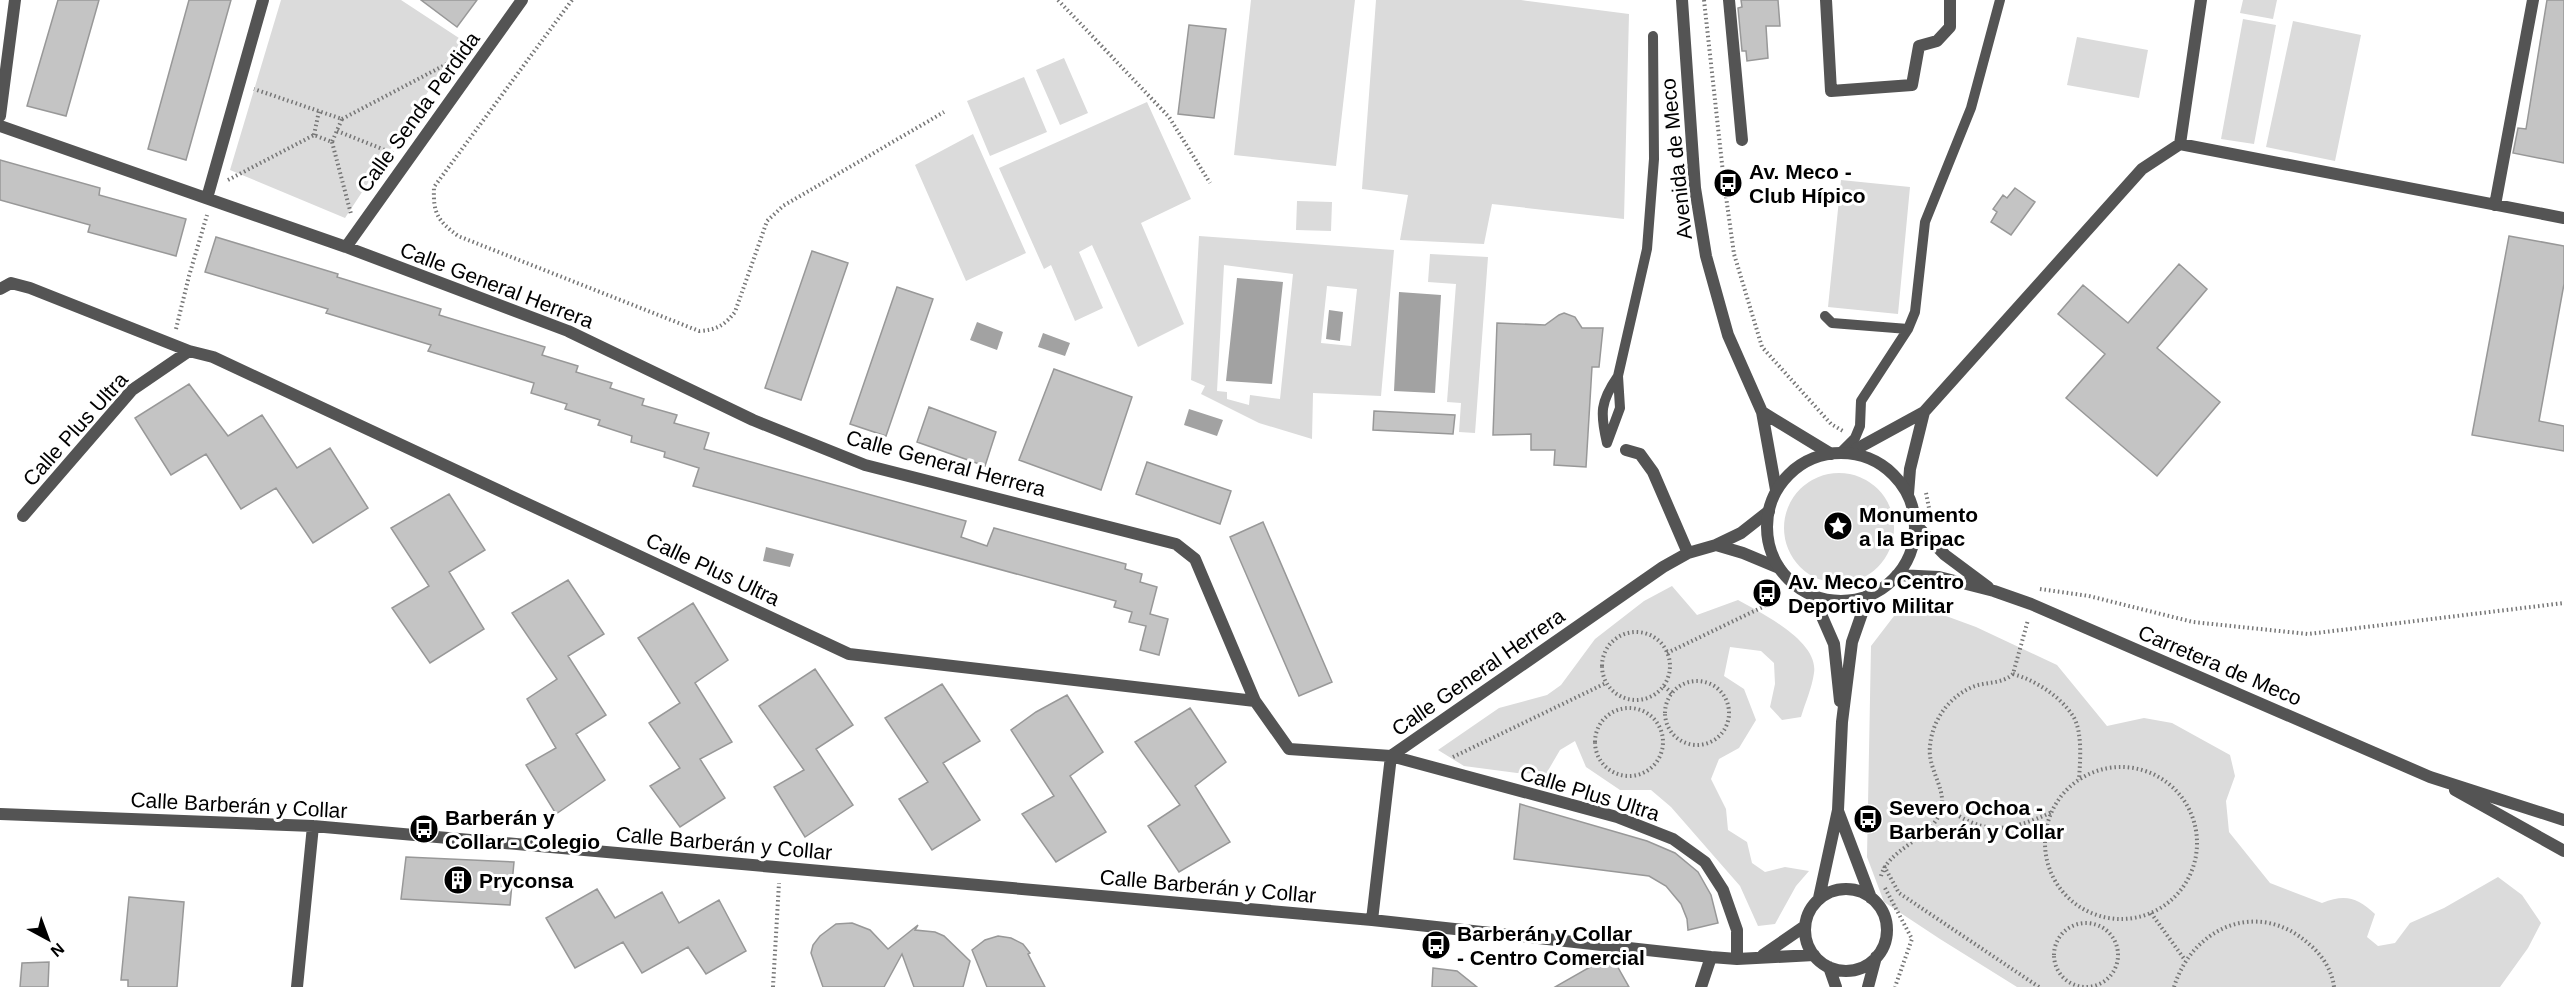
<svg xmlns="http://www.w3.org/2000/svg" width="2564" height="987" viewBox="0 0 2564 987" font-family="Arial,sans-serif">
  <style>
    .green { fill: #dbdbdb; fill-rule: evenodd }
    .water { fill: #a2a2a2 }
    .building { fill: #c4c4c4; stroke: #989898; stroke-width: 1.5 }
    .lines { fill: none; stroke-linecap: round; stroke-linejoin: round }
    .path { stroke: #767676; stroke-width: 4; stroke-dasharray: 1.5 3; stroke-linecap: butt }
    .service { stroke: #545454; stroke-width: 10 }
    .minor { stroke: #545454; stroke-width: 12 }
    .tertiary { stroke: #545454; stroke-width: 12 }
    .labels { text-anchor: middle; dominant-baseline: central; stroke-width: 6; stroke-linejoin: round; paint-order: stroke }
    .street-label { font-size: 21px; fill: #000; stroke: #fff }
    .poi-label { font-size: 21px; font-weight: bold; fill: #000; stroke: #fff; text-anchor: start }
  </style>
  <rect width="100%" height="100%" fill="#fff"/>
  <!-- green -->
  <path class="green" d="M281,0H401L462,40L345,218L230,170Z
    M1251,0H1355L1336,166L1234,155Z
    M1376,0H1521L1629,14L1624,219L1492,204L1484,244L1400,240L1408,195L1362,189Z
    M2243,0H2277L2273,19L2240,13Z
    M2243,19L2276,25L2254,144L2221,139Z
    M2293,21L2361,35L2335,161L2266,147Z
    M2077,37L2148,50L2139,98L2067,85Z
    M1064,58L1088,113L1060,125L1036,70Z
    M1024,77L1047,132L990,156L967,101Z
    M1147,102L1191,199L1141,223L1184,324L1138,347L1092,245L1079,252L1103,308L1075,321L1051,265L1044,269L999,168Z
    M973,134L1026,253L966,281L915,165Z
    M1841,180L1910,187L1898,314L1828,307Z
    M1297,201L1332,202L1331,231L1296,230Z
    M1199,236L1394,250L1381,396L1313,393L1312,439L1259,423L1201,394L1205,386L1191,380ZM1224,265L1293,274L1280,399L1250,395L1249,405L1227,399V392L1217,391ZM1327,286L1357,289L1351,346L1321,343Z
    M1430,254L1488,257L1475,433L1459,432L1461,403L1447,402L1456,284L1428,282Z
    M1784 528a55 55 0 1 1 110 0a55 55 0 1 1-110 0Z
    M1672,586L1697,615L1738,600C1761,613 1819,641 1814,673C1812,688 1805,703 1801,717L1782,720L1770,707L1775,684L1774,663L1761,651L1730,647L1724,676L1744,689L1756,720L1739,748L1719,759L1711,779L1726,809L1728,830L1747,842L1752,863L1765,872L1785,867L1809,871L1796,886L1775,924L1758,926L1740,886L1671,807L1651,790H1620L1586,767L1575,741L1560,750L1546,774L1517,773L1464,766L1438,750L1499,708L1547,695L1561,685L1595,639L1644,601Z
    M1927,609L1976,627L2057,665L2107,726L2144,718L2172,723L2230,755L2235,776L2226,801L2229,832L2270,883L2322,903C2345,894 2357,897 2375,914L2367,937L2378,946L2395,943L2410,923L2444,908L2498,877L2522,895L2541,923L2528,948L2500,987H2017L1940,939L1884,902L1867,857L1871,646L1894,616Z"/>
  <!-- water -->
  <path class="water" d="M1237,278L1283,282L1272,384L1226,381Z
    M1399,292L1441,295L1435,393L1394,391Z
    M1329,310L1343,312L1340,341L1326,339Z
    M977,322L1003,332L997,350L970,340Z
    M1043,333L1070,343L1065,356L1038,347Z
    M1189,409L1223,420L1217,436L1184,425Z
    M766,547L794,554L790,567L763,561Z"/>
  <!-- building -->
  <path class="building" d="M58,0H99L66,116L27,106Z
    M189,0H231L186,160L148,149Z
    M421,0H477L457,27Z
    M1741,0H1778L1780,26H1766L1768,58L1747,61L1746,51H1742L1738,8L1742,7Z
    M2547,0H2564V163L2513,153L2518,128L2526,129Z
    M1189,25L1226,29L1214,118L1178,114Z
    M0,160L100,188L99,195L186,219L176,256L88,232L90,225L0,200Z
    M2015,188L2035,202L2011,235L1991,222L1997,212L1993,209L2003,195L2007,198Z
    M2509,236L2564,246V284L2539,421L2564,426V451L2472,435Z
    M216,237L338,274L337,277L441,309L439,315L545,347L542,355L578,366L576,372L612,383L610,388L644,399L642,405L677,415L674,423L709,433L704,449L966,521L961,537L987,546L994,528L1126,564L1125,569L1142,574L1140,582L1157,587L1150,614L1168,619L1159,655L1140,650L1146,626L1129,622L1132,612L1114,607L1116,601L693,486L699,468L664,457L665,452L631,442L632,436L598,425L600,420L565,409L567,404L531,393L534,383L428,351L431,345L326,313L328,309L205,272Z
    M812,251L848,263L801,400L765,388Z
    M2179,264L2207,289L2157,348L2220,402L2157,476L2066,398L2105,354L2058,314L2083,285L2128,323Z
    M897,287L933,299L886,436L850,424Z
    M1564,313L1575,317L1582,328H1603L1599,367H1592L1586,467L1554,465L1555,450H1531V434L1493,435L1497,323L1545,325L1559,315Z
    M1054,369L1132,397L1101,490L1019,460Z
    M189,384L228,436L262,415L297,468L330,448L368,508L313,543L276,488L241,509L206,454L171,475L135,418Z
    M929,407L996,432L985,466L917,442Z
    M1374,411L1455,415L1453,434L1373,430Z
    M1147,462L1231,491L1220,524L1136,494Z
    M449,494L485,550L449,572L484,629L430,663L392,608L429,586L391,528Z
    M1263,522L1332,682L1299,696L1230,537Z
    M568,580L604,634L568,656L606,715L576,734L605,780L556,814L526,765L556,748L527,699L557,679L512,613Z
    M693,603L728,660L695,683L732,742L700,759L725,798L680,827L650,786L680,768L649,723L680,703L638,638Z
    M815,669L853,725L816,749L853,805L805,837L774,787L804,770L759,706Z
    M942,684L980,741L943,763L980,820L932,850L899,799L928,782L885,718Z
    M1067,695L1103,752L1070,776L1106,832L1056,862L1022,814L1054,796L1011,730L1036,712Z
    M1190,708L1226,762L1195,786L1230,842L1179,872L1148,826L1180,805L1135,742Z
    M1520,804L1647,841L1675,853L1698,872L1711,895L1718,923L1688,930L1687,919L1681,904L1666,886L1649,876L1514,859Z
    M406,857L514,862L510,905L401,899Z
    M597,889L615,918L662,892L679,923L719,900L746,951L706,974L688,947L642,973L623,942L575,968L546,918Z
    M129,897L184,902L177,987H128V980H121Z
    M852,923L870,930L888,949L918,925L915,930L935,932L944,936L970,961L963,987H914L902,954L884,987H823L811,953L813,945L820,936L836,924Z
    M998,936L1011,938L1023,944L1030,953L1028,954L1045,987H987L972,950L985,940Z
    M1611,955L1629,987H1555Z
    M49,962L48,987H20L22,963Z
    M1433,968L1457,971L1477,987H1432Z"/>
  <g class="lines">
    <!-- path -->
    <path class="path" d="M572,0L434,187C433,213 437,220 458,236L699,331C716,330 724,326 735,312L767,221L783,206L944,112
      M1058,0L1169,117L1210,183
      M1704,0L1724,182L1734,254L1762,347L1831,424L1843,431
      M342,119L460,57L462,58
      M337,131L395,154
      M314,135L319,111
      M332,142L351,214
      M228,180L314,135L332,142L342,119L254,89
      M176,329L189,276L207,215
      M1926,493L1931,518
      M2040,589L2089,596L2193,622L2308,634L2564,603
      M1602 666a34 34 0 1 1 68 0a34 34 0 1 1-68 0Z
      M1667,653L1773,602L1778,597
      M2013,674C2035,680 2060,696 2073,716C2083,732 2080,762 2079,780
      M1665 713a32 32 0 1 1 64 0a32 32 0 1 1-64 0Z
      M1664,686L1673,694
      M1595 742a34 34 0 1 1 68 0a34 34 0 1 1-68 0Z
      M1453,757L1606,683
      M2045 843a76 76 0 1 1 152 0a76 76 0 1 1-152 0Z
      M1941,803C1981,836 2007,833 2052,812
      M1884,866L1899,893L2039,987
      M1881,876C1889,848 1929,840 1940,813C1949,791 1927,770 1930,746C1932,722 1947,699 1970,688C1984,681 2001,685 2013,674L2028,620
      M1885,888L1912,939L1895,987
      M2151,913L2185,960
      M2054 955a32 32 0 1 1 64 0a32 32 0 1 1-64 0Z
      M773,987L779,883
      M2174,987C2193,926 2259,899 2309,944C2322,955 2332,970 2334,987"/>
    <!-- service -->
    <path class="service" d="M1825,316L1832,323L1908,329
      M1607,443L1620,408L1618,376L1647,249L1654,159L1653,36
      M1607,443C1600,413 1600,402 1618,376
      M1840,453L1855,438L1860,426L1861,401L1908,329L1915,312L1925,222L1971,108L2000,0"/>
    <!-- minor -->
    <path class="minor" d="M1682,0L1695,188L1706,256L1728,335L1762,412L1776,490
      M1729,0L1742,140
      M1826,0L1831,91L1912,85L1919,46L1937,41L1950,27V0
      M0,116L15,0
      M0,126L346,247L568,331L753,420L865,465L1176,544L1195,559L1255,701L1289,749L1391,756L1663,567L1688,553L1716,545
      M2180,144L2201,0
      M207,198L263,0
      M2495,205L2533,0
      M346,247L522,0
      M0,289L11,283L30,288L189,351
      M1762,412L1831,454
      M1626,450L1640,454L1653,472L1688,553
      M1849,453L1924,412L2142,169L2180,144L2564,218
      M1908,494L1910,469L1924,412
      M1769,511L1741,533L1716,545L1743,553L1779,568
      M23,516L132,390L189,351L213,357L849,654L1255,701
      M1813,596L1834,644L1840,701
      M1838,811L1871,898
      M0,814L313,826L1372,920L1711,957L1737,959L1814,955
      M1805 930a41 41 0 1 1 82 0a41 41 0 1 1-82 0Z
      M1819,898L1838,810L1842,722L1852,642L1868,596
      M1372,920L1391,756L1617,817L1673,839L1705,862L1723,890L1737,930V959
      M1763,955L1805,926
      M1829,967L1836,987
      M297,987L313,826
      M1701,987L1711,957
      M1868,987L1876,957"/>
    <!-- tertiary -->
    <path class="tertiary" d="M1767 527a74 74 0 1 1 148 0a74 74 0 1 1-148 0Z
      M1915,524L1945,555L1988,587
      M1897,575L1939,577L1994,591L2031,604L2430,777L2564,820
      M2455,790L2564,851"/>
  </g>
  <!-- icons -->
  <defs>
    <g id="bus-disc" transform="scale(1.5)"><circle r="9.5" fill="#000" stroke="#fff"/><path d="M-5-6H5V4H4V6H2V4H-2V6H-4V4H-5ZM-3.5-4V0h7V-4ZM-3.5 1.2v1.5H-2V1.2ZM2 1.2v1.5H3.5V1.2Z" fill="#fff"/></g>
    <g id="sight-disc" transform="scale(1.5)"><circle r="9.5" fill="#000" stroke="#fff"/><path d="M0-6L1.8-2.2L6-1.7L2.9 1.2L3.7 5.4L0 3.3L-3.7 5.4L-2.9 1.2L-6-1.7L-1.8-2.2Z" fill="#fff"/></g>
    <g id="building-disc" transform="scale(1.5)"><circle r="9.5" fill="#000" stroke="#fff"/><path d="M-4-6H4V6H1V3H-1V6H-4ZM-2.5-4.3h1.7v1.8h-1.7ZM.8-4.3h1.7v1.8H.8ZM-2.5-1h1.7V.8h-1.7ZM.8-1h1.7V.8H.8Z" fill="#fff"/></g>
  </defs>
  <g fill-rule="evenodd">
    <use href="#bus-disc" x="1728" y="183"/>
    <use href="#sight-disc" x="1838" y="526"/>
    <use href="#bus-disc" x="1767" y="593"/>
    <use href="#bus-disc" x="1868" y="819"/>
    <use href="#bus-disc" x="424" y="829"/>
    <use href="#building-disc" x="458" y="880"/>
    <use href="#bus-disc" x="1436" y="945"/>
  </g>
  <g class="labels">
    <!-- street labels -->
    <g class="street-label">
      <text transform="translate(418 112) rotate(-54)">Calle Senda Perdida</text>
      <text transform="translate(1676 159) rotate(-96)">Avenida de Meco</text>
      <text transform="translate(497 285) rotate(21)">Calle General Herrera</text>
      <text transform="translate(75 429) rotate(-48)">Calle Plus Ultra</text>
      <text transform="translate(946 463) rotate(15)">Calle General Herrera</text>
      <text transform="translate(713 569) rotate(25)">Calle Plus Ultra</text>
      <text transform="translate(2220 665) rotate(23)">Carretera de Meco</text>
      <text transform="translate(1478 672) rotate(-35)">Calle General Herrera</text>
      <text transform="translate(1590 793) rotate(17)">Calle Plus Ultra</text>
      <text transform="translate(239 805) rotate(3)">Calle Barberán y Collar</text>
      <text transform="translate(724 843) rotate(5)">Calle Barberán y Collar</text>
      <text transform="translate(1208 886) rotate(5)">Calle Barberán y Collar</text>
    </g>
    <!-- poi labels -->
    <g class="poi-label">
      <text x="1749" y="171">Av. Meco -<tspan x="1749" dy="24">Club Hípico</tspan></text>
      <text x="1859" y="514">Monumento<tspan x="1859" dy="24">a la Bripac</tspan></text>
      <text x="1788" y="581">Av. Meco - Centro<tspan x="1788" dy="24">Deportivo Militar</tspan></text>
      <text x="1889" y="807">Severo Ochoa -<tspan x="1889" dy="24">Barberán y Collar</tspan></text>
      <text x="445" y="817">Barberán y<tspan x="445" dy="24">Collar - Colegio</tspan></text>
      <text x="479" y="880">Pryconsa</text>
      <text x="1457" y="933">Barberán y Collar<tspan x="1457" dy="24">- Centro Comercial</tspan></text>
    </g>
  </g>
  <!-- north arrow -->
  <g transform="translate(48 939) rotate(139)" stroke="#ffffff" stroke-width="4.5" paint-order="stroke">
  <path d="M0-4.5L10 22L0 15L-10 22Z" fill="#000000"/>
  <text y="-9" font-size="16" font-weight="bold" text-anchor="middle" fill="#000000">N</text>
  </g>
</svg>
